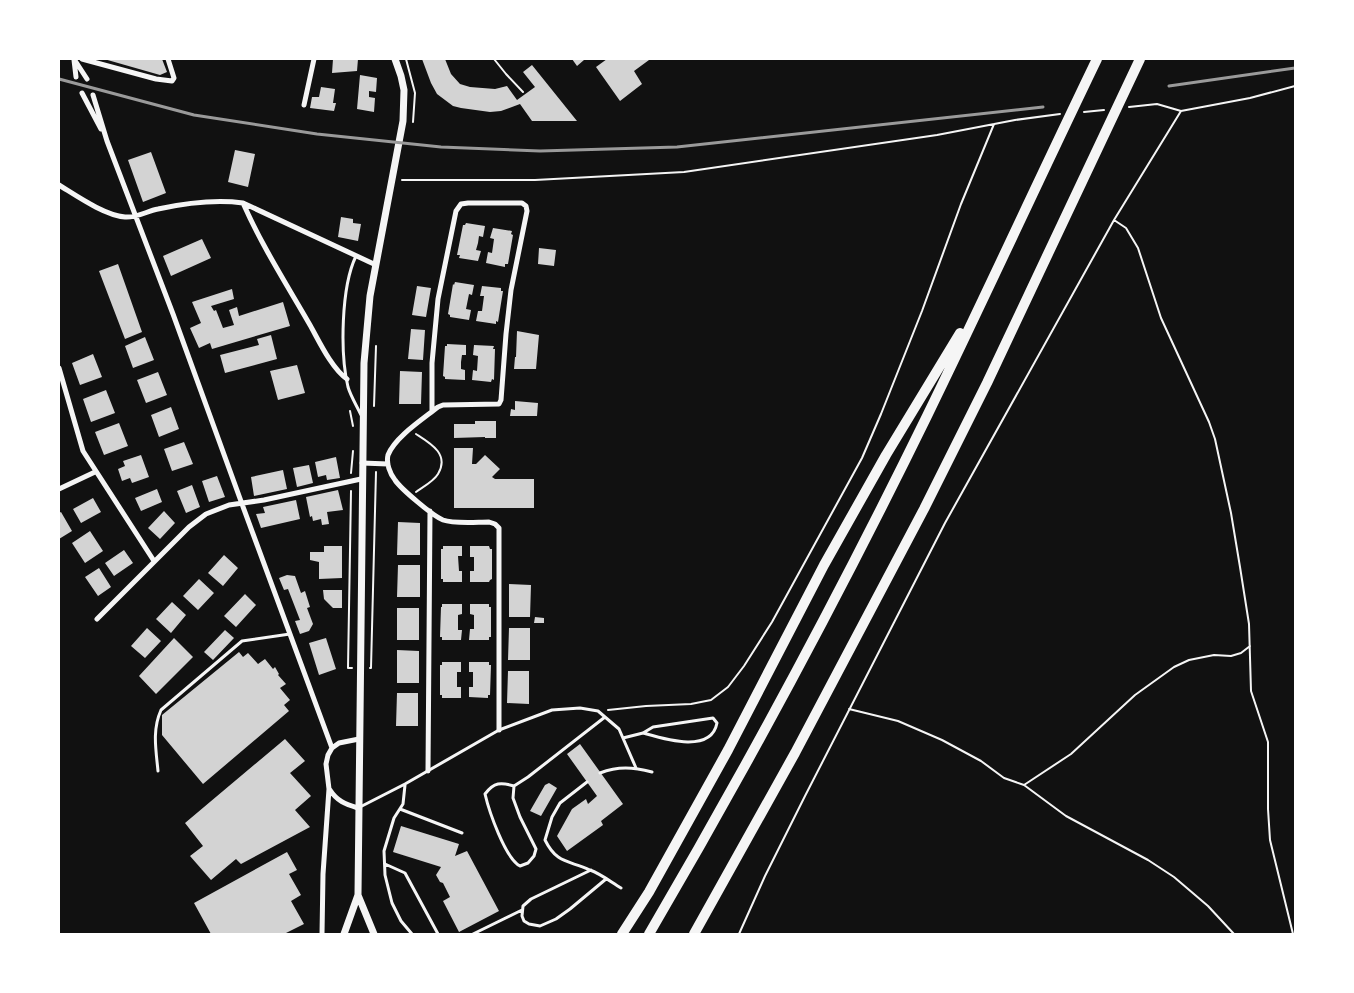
<svg xmlns="http://www.w3.org/2000/svg" width="1354" height="993" viewBox="0 0 1354 993" font-family="Barlow,sans-serif">
  <style>
    .building { fill: #d3d3d3 }
    .lines { fill: none; stroke-linecap: round; stroke-linejoin: round }
    .path { stroke: #f5f5f5; stroke-width: 2 }
    .service { stroke: #f5f5f5; stroke-width: 3 }
    .minor { stroke: #f5f5f5; stroke-width: 5 }
    .tertiary { stroke: #f5f5f5; stroke-width: 7 }
    .motorway { stroke: #f5f5f5; stroke-width: 10 }
    .rail { stroke: #9a9a9a; stroke-width: 3 }
  </style>
  <rect width="100%" height="100%" fill="#111"/>
  <!-- building -->
  <path class="building" d="M104,59H162L167,72L160,75Z
    M333,59H358L357,71L332,73Z
    M422,59H445L451,74L460,84L470,87L495,89L507,86L517,100L535,87L523,72L532,65L577,121H532L520,104L501,111L490,112L461,108L453,106L437,94L431,83Z
    M572,59H583L584,60L577,66Z
    M607,59H648L649,60L634,71L642,84L620,101L596,67Z
    M360,75L377,78L376,92L369,91V97L375,98L374,112L357,109Z
    M321,87L335,89L333,103H336L334,111L310,108L312,97H319Z
    M235,150L255,154L248,187L228,182Z
    M151,152L166,193L143,202L128,160Z
    M341,217L353,219V223L361,224L358,241L338,237Z
    M466,223L485,226L483,237L479,236L478,243L476,250L481,251L478,261L459,258L460,255H457L463,225H465Z
    M493,228L512,231L511,234L513,235L508,264H505V267L486,263L488,252L492,253L494,239L490,238Z
    M202,239L211,258L171,276L163,256Z
    M539,248L556,250L554,266L538,264Z
    M118,264L142,332L125,339L99,271Z
    M455,282L474,285L472,295L469,294L466,309L471,310L469,320L450,317V315L448,314L453,284L454,285Z
    M417,286L431,288L426,317L412,315Z
    M482,286L501,288V291H503L498,322L496,321V324L476,321L478,311H482L484,296H480Z
    M232,289L234,299L211,306L214,311L216,310L223,328L234,325L229,310L237,307L239,316L283,302L290,326L212,349L210,343L199,348L190,328L201,323L192,302Z
    M411,329L425,330L423,360L408,359Z
    M517,331L539,335L536,369H514L515,357H516Z
    M271,335L277,359L225,373L220,355L259,345L257,339Z
    M145,337L154,360L133,368L125,346Z
    M447,344L466,345V355H462L461,362V369L465,370V380L445,379V377L443,376L445,346H447Z
    M474,345L494,346L493,349H495L494,380L492,379L491,382L472,380L473,370L477,371L478,356L473,355Z
    M93,354L102,377L80,385L72,363Z
    M297,365L305,393L278,400L270,371Z
    M400,371L422,372L421,404H399Z
    M158,372L167,395L146,403L137,380Z
    M106,390L115,413L91,422L83,399Z
    M515,401L538,403L537,416H510L511,409L515,410Z
    M171,407L179,429L159,437L151,415Z
    M475,421H496V438H485V437L454,438V424H475Z
    M119,423L128,446L104,455L95,432Z
    M184,442L193,464L172,471L164,449Z
    M454,448H473L472,464H476L485,455L500,469L492,477L495,479H534V508H454Z
    M141,455L149,477L132,483L130,478L122,481L118,469L125,466L123,461Z
    M336,457L340,478L327,480L326,475L318,477L315,462Z
    M309,465L313,483L297,487L293,468Z
    M283,470L287,489L254,496L251,477Z
    M217,476L225,497L209,502L202,481Z
    M192,485L200,507L186,513L177,491Z
    M157,489L162,502L141,511L135,498Z
    M338,490L343,510L327,512L329,524L322,525L321,519L313,521L312,516L310,517L306,497Z
    M93,498L101,512L81,523L73,509Z
    M296,500L300,519L261,528L256,514L265,513L263,507Z
    M164,511L175,523L160,539L148,528Z
    M61,512L72,531L59,539V513Z
    M398,522L420,523V555H397Z
    M90,531L103,551L85,563L72,543Z
    M324,546H342V578L319,579V562L310,560V552H324Z
    M443,546H462V556H458L459,571H462V582H443V579H441V549H443Z
    M470,546H489L490,549H492V579L490,580L489,582H470V571H474V557H470Z
    M124,550L133,563L114,576L105,563Z
    M224,555L238,568L223,586L208,573Z
    M398,565H420V597H397Z
    M99,568L111,587L98,596L85,577Z
    M287,575L295,576L301,593L305,591L310,607L307,608L313,624L309,631L300,634L295,621L300,620L288,589L284,590L279,578Z
    M199,579L214,593L198,610L183,596Z
    M509,584L531,585L530,617H509Z
    M323,590H342V608H333L324,599Z
    M245,594L256,605L236,627L224,616Z
    M172,602L186,615L171,633L156,619Z
    M442,604H462V614L458,615V630H462L461,640H442V637H440L441,607H442Z
    M470,604H489V607H491V637H489V640H469L470,629H474V615L470,614Z
    M397,608H419V640H397Z
    M535,617L544,618V623H534Z
    M147,628L161,641L145,658L131,646Z
    M509,628H530V660H508Z
    M225,630L234,638L213,660L204,652Z
    M174,638L193,657L156,694L139,676Z
    M326,638L336,669L319,675L309,643Z
    M397,650L419,651V683H397Z
    M239,652L243,657L248,653L258,664L265,659L273,669L275,667L279,674L278,675L286,684L280,688L290,700L284,705L289,711L203,784L162,735V715Z
    M442,662H461V672H457V687H461V698H442V695H440V665H442Z
    M469,662H489V665H491L490,695H488V698L469,697V687H473V672H469Z
    M508,671H529V704L507,703Z
    M397,693H418V726H396Z
    M285,739L305,761L290,773L311,796L295,810L310,827L241,864L236,859L211,880L190,856L203,846L185,823Z
    M580,744L623,804L601,821L603,825L567,851L557,836L572,809L586,799L588,804L597,796L567,754Z
    M549,783L557,788L541,816L530,811L545,785Z
    M401,826L459,844L455,856L467,851L499,911L459,932L443,901L450,897L443,883L440,882L436,875L441,867L393,852Z
    M287,852L297,870L289,874L301,895L291,901L304,924L284,934H211L194,903Z"/>
  <g class="lines">
    <!-- path -->
    <path class="path" d="M406,59L415,93L413,122
      M494,59L506,74L523,92
      M1129,107L1157,104L1181,111L1250,98L1295,86
      M1084,112L1104,110
      M402,180H535L684,172L937,135L1015,120L1060,114
      M1114,220L1126,228L1138,248L1161,318L1209,422L1215,439L1231,513L1240,567L1249,624L1251,691L1268,742V809L1270,840L1293,934
      M374,406L376,346
      M350,411L353,426
      M416,434C430,443 450,454 438,474C434,481 423,487 416,492
      M351,473L353,451
      M351,491L348,668H352
      M370,668H371L376,472
      M849,709L898,721L942,740L981,761L1004,778L1024,785L1066,816L1148,860L1174,877L1208,906L1234,934
      M608,710L646,706L691,704L711,700L728,687L744,666L772,622L862,458L881,414L922,311L961,204L994,124
      M1024,785L1071,754L1135,695L1174,667L1189,660L1214,655L1231,656L1241,653L1250,646
      M739,934L765,876L805,796L945,523L1114,220L1181,111"/>
    <!-- service -->
    <path class="service" d="M356,256C341,287 340,354 348,387C351,397 357,406 361,415
      M623,738L643,733L653,727L713,718L717,723C711,754 664,739 643,733
      M158,771C156,750 152,730 161,710L242,641L290,634
      M600,773C618,766 633,767 652,772
      M587,782L560,803L552,817L545,840C557,864 568,860 590,870C601,874 611,882 621,888
      M405,785L403,804L394,818L384,851L385,875L392,903L401,921L412,934
      M514,786L513,798L520,817L536,849L534,856L528,863L520,866C505,858 489,811 485,794C494,782 501,782 514,786L528,777L605,717
      M360,807L405,784L499,730L552,710L580,708L598,711L619,729L636,768
      M400,809L462,833
      M385,864L405,873L438,934
      M591,870L531,899L523,906L522,916L524,921L529,924L540,926L556,919L570,909L606,879
      M473,934L522,910"/>
    <!-- minor -->
    <path class="minor" d="M74,59L87,79
      M82,59L156,79L172,81L174,78L168,59
      M74,60L76,77
      M82,93L101,129
      M93,95L107,141L173,314L242,504L332,748
      M304,105L314,59
      M59,185C77,196 104,215 125,217C137,218 147,211 158,209C186,203 214,199 243,203L376,265
      M243,203C262,246 287,285 310,325C319,341 332,369 347,379
      M59,368L83,451L154,561
      M432,411V363L438,299L456,211L461,204L468,203H522L526,206L527,211L511,290L506,334L501,400L499,404L443,405L438,407C423,419 395,437 388,455C386,463 390,474 395,480C401,489 433,516 443,520C454,524 476,522 489,522L495,524L499,528V730
      M362,463L388,464
      M59,489L95,472
      M97,619L189,527L206,514L229,505L264,500L361,479
      M428,771L430,511
      M330,790C337,801 345,804 358,808
      M322,934L323,874L329,789L326,764L328,755L332,748L339,743L359,739"/>
    <!-- tertiary -->
    <path class="tertiary" d="M358,895L374,934
      M344,934L358,895L364,363L370,296L403,121L404,90L401,76L395,59"/>
    <!-- motorway -->
    <path class="motorway" d="M622,934L649,892L728,750L824,565L886,455L960,333
      M649,934C748,765 841,592 927,416C985,297 1040,177 1097,59
      M694,934L795,753L924,509L987,383L1140,59"/>
    <!-- rail -->
    <path class="rail" d="M59,79L194,115L317,134L441,147L540,151L677,147L1043,107
      M1169,86L1295,68"/>
  </g>
  <!-- border -->
  <rect width="1354" height="993" fill="none" stroke="#ffffff" stroke-width="120"/>
</svg>
